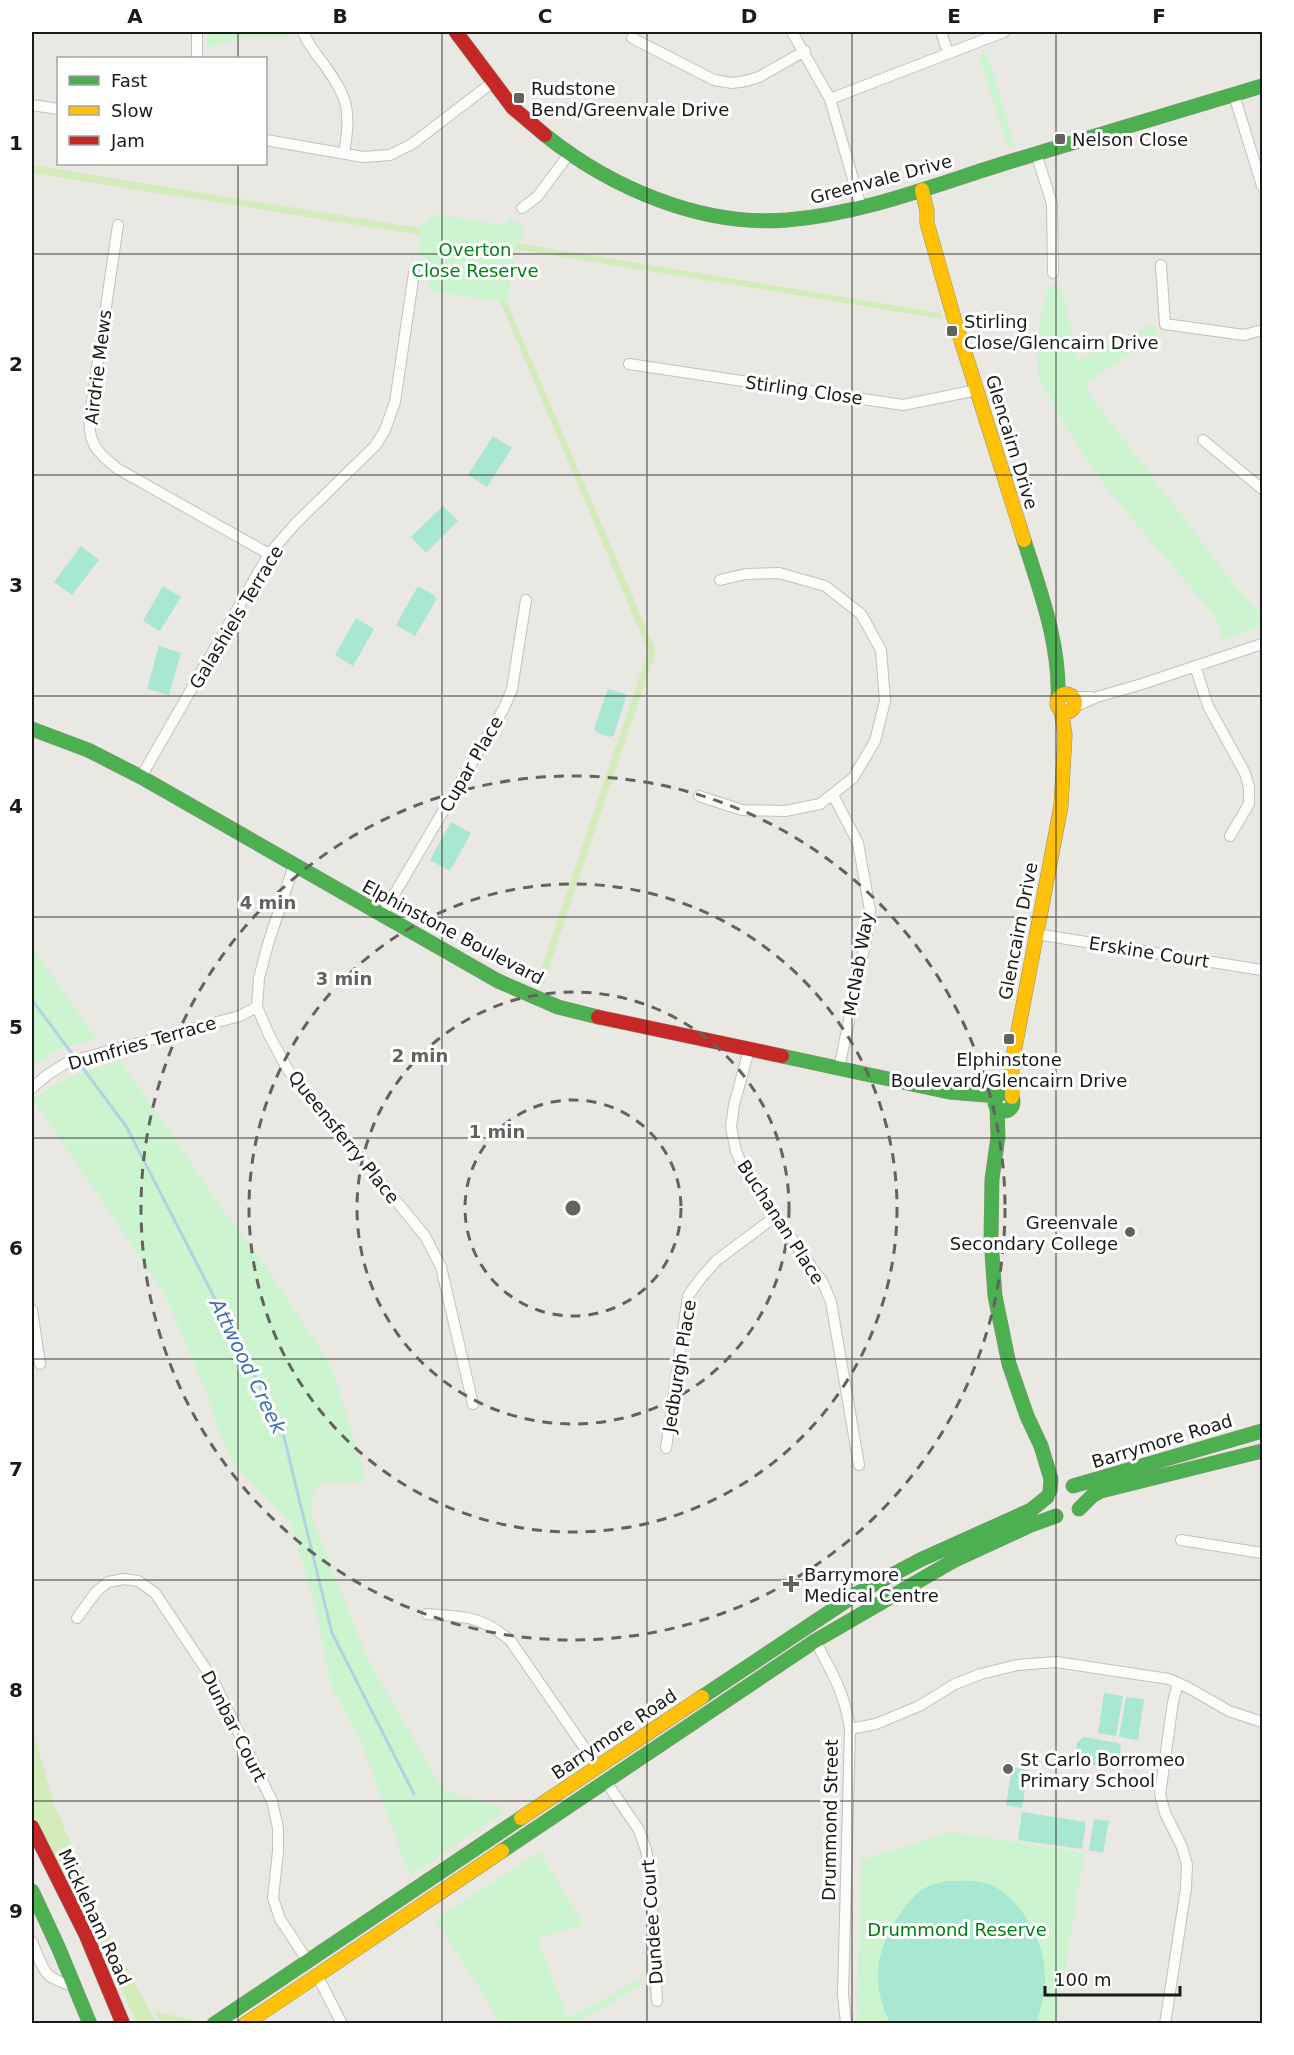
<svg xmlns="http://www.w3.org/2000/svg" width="1294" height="2055" viewBox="0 0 1294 2055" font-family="'DejaVu Sans',sans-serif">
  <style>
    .grass { fill: #d2ecbc }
    .park { fill: #ccf5cf }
    .pitch { fill: #a8e7d2 }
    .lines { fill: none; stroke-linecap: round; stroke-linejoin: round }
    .stream { stroke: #b1d3e1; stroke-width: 3 }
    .street-casing { stroke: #c2c1be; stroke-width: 12 }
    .fast-casing { stroke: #90937a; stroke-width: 15 }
    .slow-casing { stroke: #90937a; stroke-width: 15 }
    .jam-casing { stroke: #90937a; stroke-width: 15 }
    .street { stroke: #fcfcfb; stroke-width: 10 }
    .fast { stroke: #4caf50; stroke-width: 14 }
    .slow { stroke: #ffc107; stroke-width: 14 }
    .jam { stroke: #c62828; stroke-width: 14 }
    .grid { fill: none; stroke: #1a1a1a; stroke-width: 1.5; stroke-opacity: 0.55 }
    .ring { fill: none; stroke: #636260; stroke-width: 3; stroke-dasharray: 10 8 }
    .poi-dot { fill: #636260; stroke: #fff; stroke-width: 2 }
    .labels { text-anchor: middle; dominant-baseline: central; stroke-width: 6; stroke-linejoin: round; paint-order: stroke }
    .poi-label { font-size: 18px; fill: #1a1a1a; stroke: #fff; text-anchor: start }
    .street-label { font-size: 18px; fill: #1a1a1a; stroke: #fff }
    .park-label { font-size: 18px; fill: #008116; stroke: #fff }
    .water-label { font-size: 20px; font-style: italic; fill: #3f6fb2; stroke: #fff }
    .centre { fill: #636260; stroke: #fff; stroke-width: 3 }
    .ring-label { font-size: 18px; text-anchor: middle; font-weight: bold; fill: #636260; stroke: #fff; stroke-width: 6; stroke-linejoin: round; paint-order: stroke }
    .neatline { fill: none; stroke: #1a1a1a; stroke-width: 2 }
    .grid-label { font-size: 20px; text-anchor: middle; font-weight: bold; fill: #1a1a1a }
  </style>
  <rect width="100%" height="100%" fill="#eae8e2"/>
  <!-- grass -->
  <path class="grass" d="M32,165L419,228L420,235L32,173Z
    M517,243L941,313L942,319L515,249Z
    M500,301L507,303L656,651L543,985L536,983L648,651Z
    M32,1727L54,1804L114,1946L157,2023H137L102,1947L32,1814Z
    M153,2011L196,2021L197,2023H162Z"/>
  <!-- park -->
  <path class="park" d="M208,32H287L291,37L241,38L207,48Z
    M987,52L1015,146L1008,148L979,55Z
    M433,214L504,225L510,218L520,224L524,233L517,243L507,303L428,291C432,271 433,265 418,251L420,235L419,228Z
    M1060,285L1064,298L1078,360L1153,324L1159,334L1088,382V392L1235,586L1262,616V626L1223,640L1217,619L1104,485L1065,427L1038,376L1039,326L1048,286Z
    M32,947L97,1039L62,1047L32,1066Z
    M120,1060L194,1167L198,1175L273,1277L332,1368L363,1469V1483L325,1482L313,1491L311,1514L361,1643L376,1674L436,1777L446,1791L500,1807L504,1812L410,1876L362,1744L332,1688L312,1594L290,1521L233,1463L219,1432L205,1389L165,1295L33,1099L66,1078Z
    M951,1832L1084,1853L1056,2023L858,2024L857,1998L861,1860Z
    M540,1852L584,1925L537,1938L568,2018L642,1978V1985L575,2023H501L435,1919Z"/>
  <!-- pitch -->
  <path class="pitch" d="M493,436L512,448L487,487L468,475Z
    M443,506L458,521L426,553L411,537Z
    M81,546L99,560L72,595L54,582Z
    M163,586L181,597L160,631L143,621Z
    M418,586L434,595L436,600L415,636L396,625Z
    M356,618L374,629L353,666L335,655Z
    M159,646L181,653L169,695L147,689Z
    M610,689L625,694L626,697L614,735L609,737L596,732L594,729L607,691Z
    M451,822L471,833L450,871L430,860Z
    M1104,1693L1123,1696L1116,1736L1098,1733Z
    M1126,1697L1144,1699L1138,1740L1119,1737Z
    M1084,1737L1118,1743L1121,1746L1119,1764L1113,1769L1078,1762L1075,1755L1077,1743Z
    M1012,1767L1028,1770L1022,1808L1006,1805Z
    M1022,1812L1086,1822L1082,1849L1018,1840Z
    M1094,1819L1109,1821L1103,1853L1089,1850Z
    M947,1881C962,1881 979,1879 993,1886C1023,1901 1046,1945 1045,1978C1045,1993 1041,2010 1036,2023H890C870,1983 876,1946 902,1911C909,1902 916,1893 925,1888C931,1884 940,1883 947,1881Z"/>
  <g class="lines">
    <!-- stream -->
    <path class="stream" d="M32,1000L126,1126L282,1429L332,1633L414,1794"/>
    <!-- street casing -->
    <g class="street-casing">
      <path id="street" d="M197,32V58
        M303,32C308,44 315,53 323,63C349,100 351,109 344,154
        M792,32L830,99L861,207
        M941,32L948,53
        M632,38L714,80L732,83L746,81L759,77L805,51
        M1234,95L1262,186
        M830,99L1004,32
        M32,105L58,109
        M266,140L363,157L390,155L412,144L493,82
        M1036,153L1052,204L1053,273
        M522,208L537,197L569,154
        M118,225L90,415C87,442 97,453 118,469L269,554
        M1161,265L1165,324L1244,335L1262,330
        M629,364L903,405L977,390
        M1203,440L1262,489
        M1195,666L1208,706L1245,773L1249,787V804L1230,836
        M1072,697H1090
        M1074,707L1097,697L1142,684L1262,644
        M141,777L269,554L296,523L375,446L385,430L395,402L414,273
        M833,795L858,843L870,910L866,940L839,1068
        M699,796L742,810L785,811L820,804L853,778L875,741L885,701L881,650L861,614L825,586L779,573L746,574L720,580
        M294,865L268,944L259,978L257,1007L269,1035L288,1070L425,1236L441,1267L473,1404
        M382,915L504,708L512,689L526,600
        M1036,934L1262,970
        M749,1050L734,1105L731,1127L736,1151L745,1173L823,1283L831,1302L859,1465
        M32,1088L47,1075L68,1062L240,1016L257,1007
        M32,1310L40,1364
        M666,1448L688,1296L701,1278L717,1260L776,1216
        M1181,1540L1262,1553
        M427,1614C465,1617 479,1615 510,1640L597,1766
        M77,1618L96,1592L108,1582L124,1579L138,1581L155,1593L213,1680L272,1801L278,1828V1851L273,1898L280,1919L307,1960
        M815,1641C832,1672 845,1694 850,1729L843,1994L846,2024
        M850,1729L876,1724L919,1706L955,1684L981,1674L1017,1665L1056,1662L1169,1679L1187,1687L1229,1711L1262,1722
        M606,1782L639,1830L646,1850L650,1872L657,2001
        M32,1942C45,1971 41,1978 75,1986
        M317,1975L342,2024
        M1165,2024L1186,1888L1187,1865L1182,1847L1165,1813L1160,1794L1173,1702L1178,1683"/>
    </g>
    <!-- fast casing -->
    <g class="fast-casing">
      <path id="fast" d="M545,135C611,188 702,227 787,220C861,214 932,186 1002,164C1089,138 1175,112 1262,86
        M1024,540C1040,591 1060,643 1058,698
        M32,729L88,750L141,777L498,981L558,1007L598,1017
        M782,1056L949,1092L997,1096
        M995 1102a9 9 0 1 1 18 0a9 9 0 1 1-18 0Z
        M997,1108L998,1137L992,1179L991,1239L995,1296L1009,1364L1027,1416L1041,1446L1051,1479L1050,1491
        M1073,1486L1262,1431
        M1079,1509L1092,1496L1101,1491L1262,1451
        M702,1697L858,1593L920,1560L1031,1510L1047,1497
        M502,1851L815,1641L953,1561L1031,1525L1056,1516
        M32,1891L59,1949L90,2024
        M214,2024L521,1818"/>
    </g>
    <!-- slow casing -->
    <g class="slow-casing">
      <path id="slow" d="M922,190L927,211V223L954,318L1024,540
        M1057 703a9 9 0 1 1 18 0a9 9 0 1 1-18 0Z
        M1012,1097V1063L1061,806L1065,735L1061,710
        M521,1818L702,1697
        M245,2024L502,1851"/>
    </g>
    <!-- jam casing -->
    <g class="jam-casing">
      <path id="jam" d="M456,32L513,108L545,135
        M598,1017L782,1056
        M32,1827L86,1935L123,2024"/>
    </g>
    <!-- street -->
    <use href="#street" class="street"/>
    <!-- fast -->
    <use href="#fast" class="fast"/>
    <!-- slow -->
    <use href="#slow" class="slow"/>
    <!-- jam -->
    <use href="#jam" class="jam"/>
  </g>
  <!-- grid -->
  <path class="grid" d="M238,32V58M442,32V2024M647,32V2024M852,32V2024M1056,32V2024M238,164V2024M32,254H1262M32,475H1262M32,696H1262M32,917H1262M32,1138H1262M32,1359H1262M32,1580H1262M32,1801H1262"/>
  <!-- distance rings -->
  <g class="ring">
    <circle cx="573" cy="1208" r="108"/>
    <circle cx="573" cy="1208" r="216"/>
    <circle cx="573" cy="1208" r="324"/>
    <circle cx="573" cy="1208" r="432"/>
  </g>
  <!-- markers -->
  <g class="poi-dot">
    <rect x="513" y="92" width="12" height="12" rx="3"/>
    <rect x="1054" y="133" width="12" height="12" rx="3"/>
    <rect x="946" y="325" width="12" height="12" rx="3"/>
    <rect x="1003" y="1033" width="12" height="12" rx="3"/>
    <circle cx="1130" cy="1232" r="6"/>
    <path d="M788 1575h6v6h6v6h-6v6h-6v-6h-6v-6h6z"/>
    <circle cx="1008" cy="1769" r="6"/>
  </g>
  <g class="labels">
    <!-- poi labels -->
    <g class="poi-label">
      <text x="531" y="88">Rudstone<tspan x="531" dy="21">Bend/Greenvale Drive</tspan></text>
      <text x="1072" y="139">Nelson Close</text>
      <text x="964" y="321">Stirling<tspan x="964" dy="21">Close/Glencairn Drive</tspan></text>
      <text x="1009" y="1059" text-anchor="middle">Elphinstone<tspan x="1009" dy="21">Boulevard/Glencairn Drive</tspan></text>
      <text x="1118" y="1222" text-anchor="end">Greenvale<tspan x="1118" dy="21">Secondary College</tspan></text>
      <text x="804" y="1574">Barrymore<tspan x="804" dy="21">Medical Centre</tspan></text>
      <text x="1020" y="1759">St Carlo Borromeo<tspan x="1020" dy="21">Primary School</tspan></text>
    </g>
    <!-- street labels -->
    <g class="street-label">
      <text transform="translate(881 179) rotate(-15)">Greenvale Drive</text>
      <text transform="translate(98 367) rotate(-83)">Airdrie Mews</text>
      <text transform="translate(804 390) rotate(8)">Stirling Close</text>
      <text transform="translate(1012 442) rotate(73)">Glencairn Drive</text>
      <text transform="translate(236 617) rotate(-59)">Galashiels Terrace</text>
      <text transform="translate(471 764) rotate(-60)">Cupar Place</text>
      <text transform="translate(1018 931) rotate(-79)">Glencairn Drive</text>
      <text transform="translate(453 932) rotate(28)">Elphinstone Boulevard</text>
      <text transform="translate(1149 952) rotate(9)">Erskine Court</text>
      <text transform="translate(858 964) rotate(-80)">McNab Way</text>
      <text transform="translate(142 1043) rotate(-16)">Dumfries Terrace</text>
      <text transform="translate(344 1137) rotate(51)">Queensferry Place</text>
      <text transform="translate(781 1222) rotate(57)">Buchanan Place</text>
      <text transform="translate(679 1366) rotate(-81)">Jedburgh Place</text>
      <text transform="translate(1162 1441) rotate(-17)">Barrymore Road</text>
      <text transform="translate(234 1726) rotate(63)">Dunbar Court</text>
      <text transform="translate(614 1734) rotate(-34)">Barrymore Road</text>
      <text transform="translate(830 1820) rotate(-89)">Drummond Street</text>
      <text transform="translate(95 1917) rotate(65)">Mickleham Road</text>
      <text transform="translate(652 1922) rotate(-94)">Dundee Court</text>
    </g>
    <!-- park labels -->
    <g class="park-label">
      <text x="475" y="249">Overton<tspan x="475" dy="21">Close Reserve</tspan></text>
      <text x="957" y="1929">Drummond Reserve</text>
    </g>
    <!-- water labels -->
    <g class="water-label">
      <text transform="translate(248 1366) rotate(64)">Attwood Creek</text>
    </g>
  </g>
  <circle cx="573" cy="1208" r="9" class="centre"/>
  <g class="ring-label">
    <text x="268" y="909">4 min</text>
    <text x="344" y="985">3 min</text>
    <text x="420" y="1062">2 min</text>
    <text x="497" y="1138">1 min</text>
  </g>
  <!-- border -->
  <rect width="1294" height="2055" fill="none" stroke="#ffffff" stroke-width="66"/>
  <!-- legend -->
  <rect x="57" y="57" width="210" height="108" fill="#ffffff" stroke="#a3a3a3" stroke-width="1.5"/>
  <rect x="69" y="76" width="30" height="9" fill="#4caf50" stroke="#a3a3a3" stroke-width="1.5"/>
  <text x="111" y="87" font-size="18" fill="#1a1a1a">Fast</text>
  <rect x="69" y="106" width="30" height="9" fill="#ffc107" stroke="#a3a3a3" stroke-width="1.5"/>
  <text x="111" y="117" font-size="18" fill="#1a1a1a">Slow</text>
  <rect x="69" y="136" width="30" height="9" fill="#c62828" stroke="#a3a3a3" stroke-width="1.5"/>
  <text x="111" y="147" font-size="18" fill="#1a1a1a">Jam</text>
  <!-- scale -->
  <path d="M1045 1986v9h135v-9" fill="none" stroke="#1a1a1a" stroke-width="3"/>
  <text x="1054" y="1986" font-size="18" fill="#1a1a1a" stroke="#ffffff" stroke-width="4.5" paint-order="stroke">100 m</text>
  <rect x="33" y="33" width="1228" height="1989" class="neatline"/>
  <g class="grid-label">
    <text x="135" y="23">A</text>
    <text x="340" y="23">B</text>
    <text x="545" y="23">C</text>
    <text x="749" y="23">D</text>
    <text x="954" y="23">E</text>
    <text x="1159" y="23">F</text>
    <text x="16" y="150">1</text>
    <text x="16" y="371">2</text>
    <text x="16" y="592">3</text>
    <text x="16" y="813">4</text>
    <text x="16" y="1034">5</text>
    <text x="16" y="1255">6</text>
    <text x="16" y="1476">7</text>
    <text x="16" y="1697">8</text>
    <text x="16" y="1918">9</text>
  </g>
</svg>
